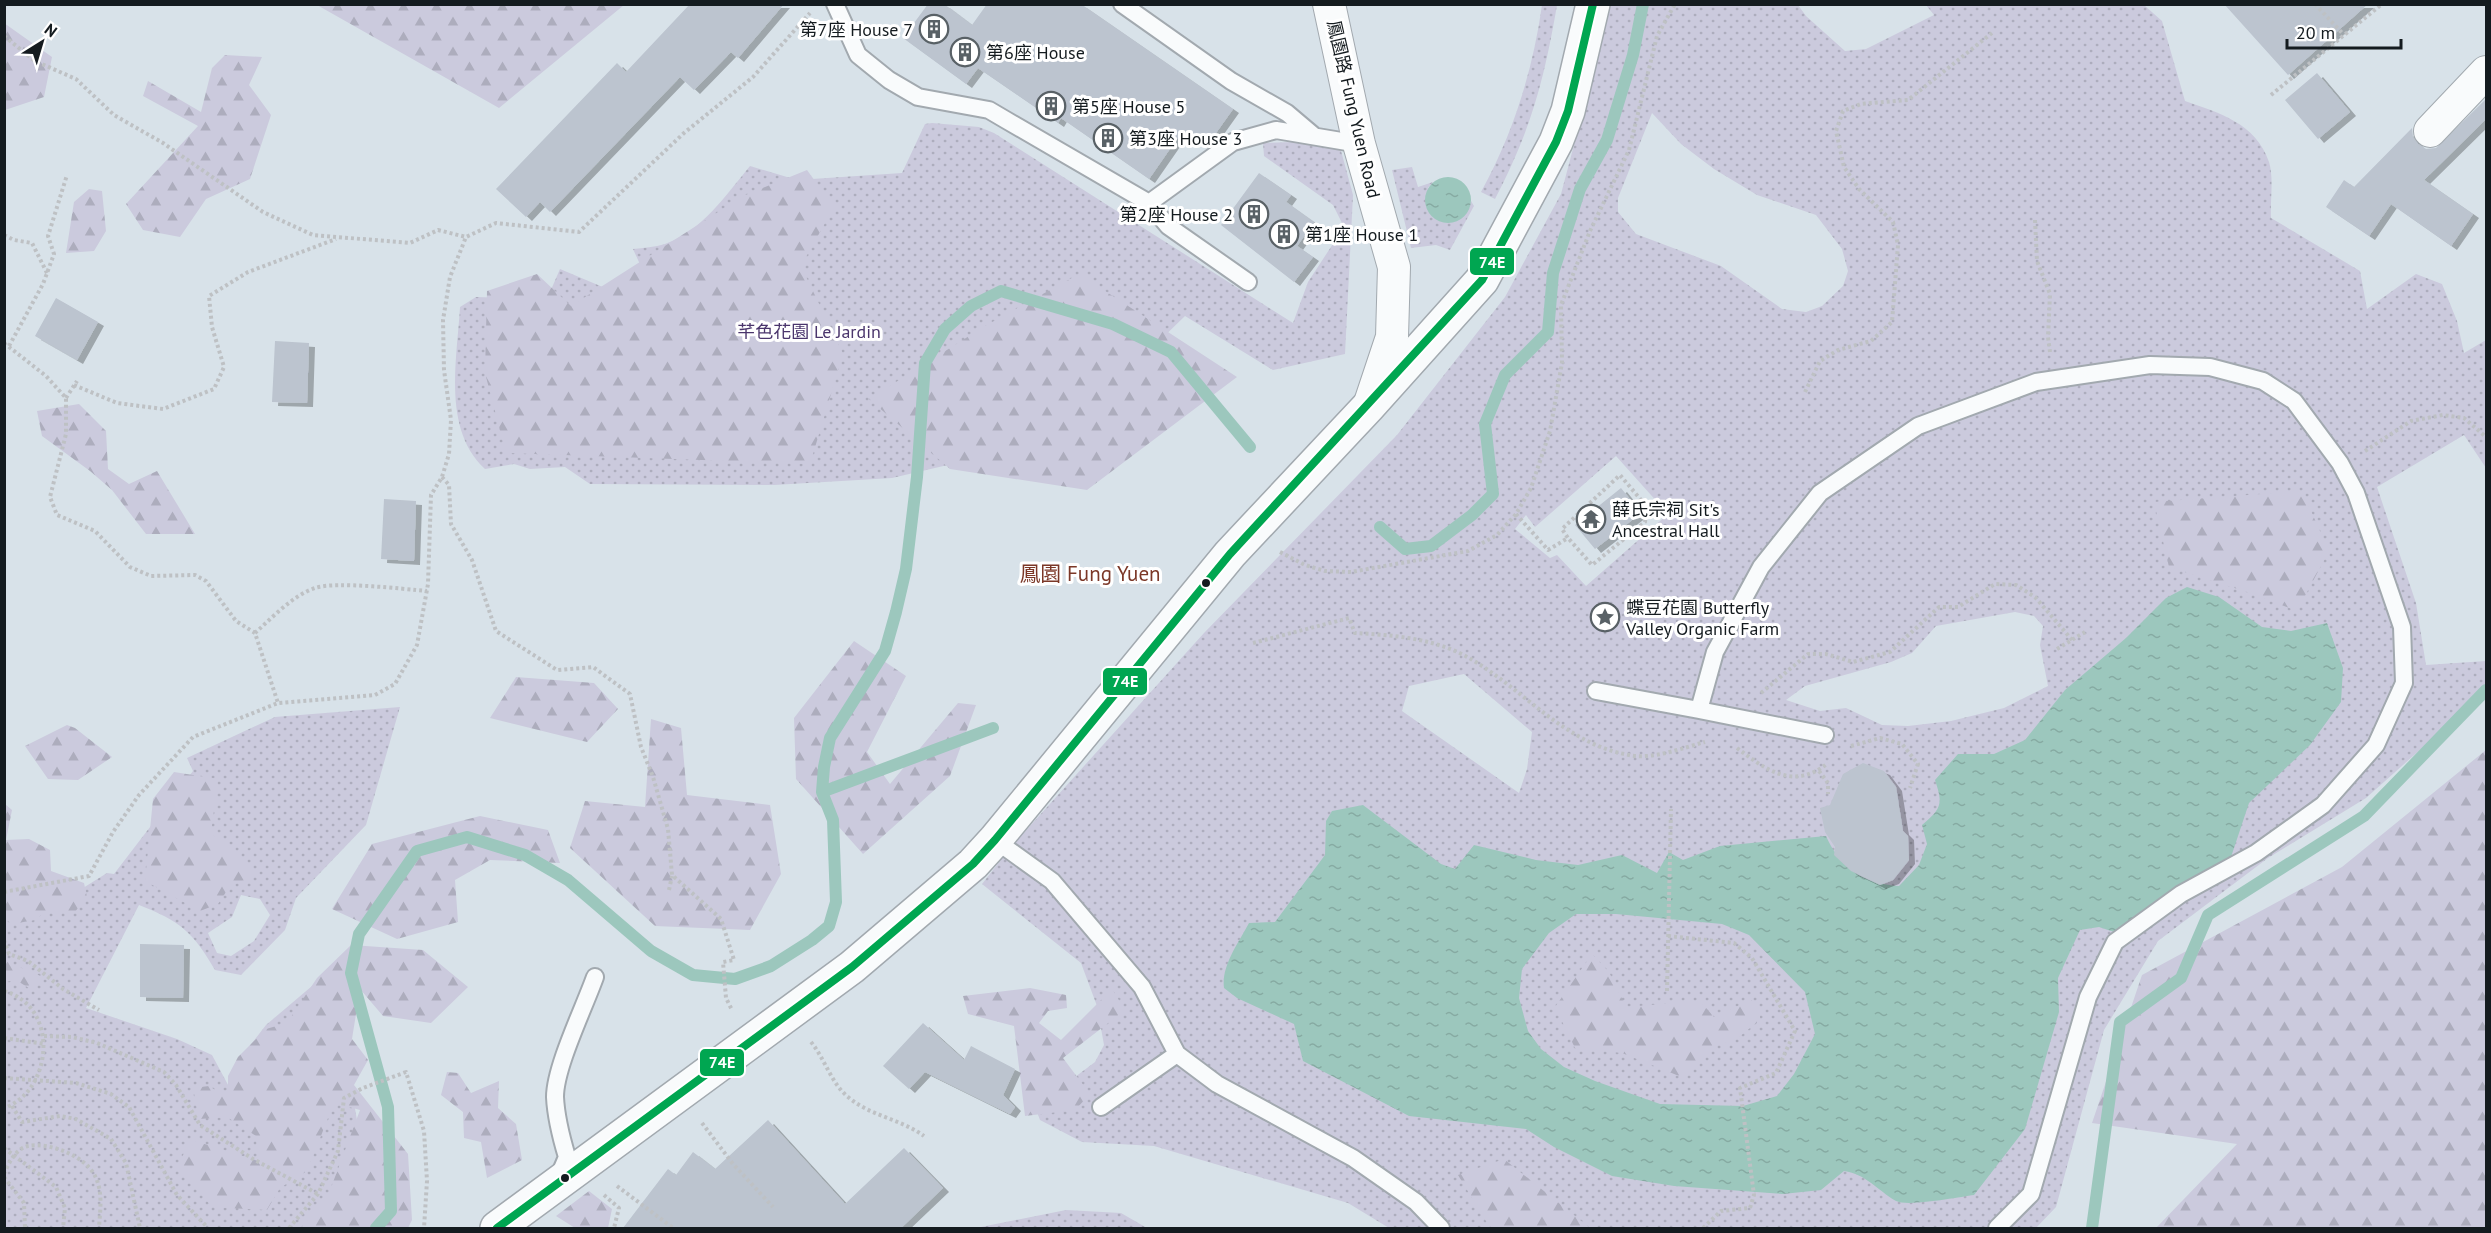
<svg xmlns="http://www.w3.org/2000/svg" width="2491" height="1233" viewBox="0 0 2491 1233" font-family="'PT Sans','Noto Sans TC',sans-serif">
  <style>
    .grass { fill: url(#grass-dots); fill-rule: evenodd }
    .forest { fill: url(#forest-firs) }
    .water { fill: url(#water-ripples); fill-rule: evenodd }
    .lines { fill: none; stroke-linecap: round; stroke-linejoin: round }
    .stream { stroke: #9cc7bd; stroke-width: 12 }
    .building { fill: #bcc4cf; filter: url(#shadow) }
    .service-casing { stroke: #a2a9af; stroke-width: 20 }
    .minor-casing { stroke: #a2a9af; stroke-width: 34 }
    .tertiary-casing { stroke: #a2a9af; stroke-width: 36 }
    .path { stroke: #bec1c4; stroke-width: 4; stroke-dasharray: 3 3; stroke-linecap: butt }
    .service { stroke: #f9fbfc; stroke-width: 16 }
    .minor { stroke: #f9fbfc; stroke-width: 32 }
    .tertiary { stroke: #f9fbfc; stroke-width: 33 }
    .bus-1-casing { stroke: #fff; stroke-width: 12 }
    .bus-1 { stroke: #00a651; stroke-width: 8 }
    .bus-dot { fill: #141b1f; stroke: #fff; stroke-width: 2 }
    .labels { text-anchor: middle; dominant-baseline: central; stroke-width: 6; stroke-linejoin: round; paint-order: stroke }
    .poi-label { font-size: 18px; fill: #141b1f; stroke: #fff; text-anchor: start }
    .street-label { font-size: 18px; fill: #141b1f; stroke: #fff }
    .park-label { font-size: 18px; fill: #4a356c; stroke: #fff }
    .quarter-label { font-size: 21px; fill: #7b3727; stroke: #fff }
    .line-badge { stroke: #fff; stroke-width: 2 }
    .badge-label { font-size: 16px; text-anchor: middle; font-weight: bold; fill: #fff }
  </style>
  <defs>
    <pattern id="grass-dots" width="8" height="8" patternUnits="userSpaceOnUse" patternTransform="scale(1.5)"><rect width="8" height="8" fill="#cbcadd"/><path d="M2 2h.1M6 6h.1" fill="none" stroke="#adadbd" stroke-width="1.8" stroke-linecap="round"/></pattern>
    <pattern id="forest-firs" width="22" height="20" patternUnits="userSpaceOnUse" patternTransform="scale(1.5)"><rect width="22" height="20" fill="#cbcadd"/><path d="M5 1l3.5 6h-7zM16 11l3.5 6h-7z" fill="#adadbd"/></pattern>
    <pattern id="water-ripples" width="26" height="14" patternUnits="userSpaceOnUse" patternTransform="scale(1.5)"><rect width="26" height="14" fill="#9cc7bd"/><path d="M2 4q2-2 4 0t4 0M15 11q2-2 4 0t4 0" fill="none" stroke="#86aaa2"/></pattern>
    <filter id="shadow"><feDropShadow dx="6" dy="4" stdDeviation="0" flood-color="#0004"/></filter>
  </defs>
  <rect width="100%" height="100%" fill="#d8e2e9"/>
  <!-- grass -->
  <path class="grass" d="M1542,5H1557C1544,81 1531,130 1495,199L1481,192C1513,134 1533,70 1542,5Z
    M1611,5H1798L1806,16L1845,51L1866,49L1934,15L1926,5H2144L2162,21L2185,101C2219,113 2256,123 2269,162C2274,178 2270,201 2271,218L2360,271L2367,309L2416,274L2442,284L2457,321L2464,353L2486,340V468L2464,435L2377,487L2416,603L2426,665L2486,661V691L2366,798L2268,858L2158,941L2104,1030L2056,1207L2036,1228H1389L1348,1203L1154,1146L1082,1142L1040,1120L1035,1107L1095,1062L1104,1045L1097,1006L1081,963L982,884L1011,847L1204,633L1397,435L1505,297L1561,194ZM1652,113L1681,144L1714,169L1757,195L1816,215L1842,249L1848,271L1843,286L1822,306L1806,312L1782,309L1721,266L1636,234L1618,212V198ZM1616,456L1668,514L1586,586L1557,555L1550,558L1515,529L1526,515L1535,527ZM2015,612L2034,616L2043,626L2040,645L2048,686L2004,708L1951,721L1908,726L1882,725L1846,708L1820,711L1786,700L1805,686L1891,662L1912,653L1936,626ZM1464,674L1532,732L1527,769L1519,793L1402,711L1409,686Z
    M932,123L979,127L994,133L1293,323L1308,282L1344,227L1333,205L1264,156L1263,143L1292,142L1340,147L1353,195L1345,354L1273,370L1185,316L1149,351L952,464L892,478L774,485L590,484L565,467L530,469L514,464L485,469C442,429 457,360 460,307L476,297L547,299L560,269L624,296L644,273L633,249C643,248 655,247 665,244C702,231 726,195 750,166L797,180L902,173L925,124Z
    M1412,167L1418,187L1433,182L1428,188L1469,208L1471,201L1474,206L1450,250L1436,245L1411,248L1392,170Z
    M400,707L366,825L296,898L285,930L241,975L215,970C193,932 180,921 139,905L86,1008L177,1039L212,1055L234,1096L249,1047L266,1025L325,975L351,1085L359,1132L329,1228H5L4,901L83,888L107,873L114,874L193,771L187,758L275,717ZM241,895L260,899L270,915L254,941L231,956L217,953L208,933L232,917Z
    M1066,1210L1121,1213L1147,1228H976Z"/>
  <!-- forest -->
  <path class="forest" d="M317,5H624L499,108Z
    M4,23L52,57L44,97L5,110Z
    M225,55L262,57L249,85L271,115L250,179L206,199L180,237L143,230L126,204L198,126L143,96L148,81L201,112L212,68Z
    M807,170L834,207L801,266L843,354L810,464L506,453L485,373L487,291L537,274L571,306L743,196Z
    M89,189L102,191L106,231L94,251L66,253L74,202Z
    M1079,274L1237,377L1087,490L950,469L869,399L985,326Z
    M79,404L106,431L108,469L129,484L157,471L195,534H146L112,490L90,471L42,436L37,411Z
    M2302,491L2329,551L2297,611L2250,593L2169,567L2154,502Z
    M854,641L906,676L867,752L890,784L958,703L976,705L950,776L863,854L796,779L794,718Z
    M516,677L594,683L618,709L587,742L490,718Z
    M651,719L681,728L687,795L770,805L781,874L750,930L655,926L570,848L585,801L645,807Z
    M67,725L75,728L112,757L78,780L48,779L25,746Z
    M2486,750V1228H2156L2237,1144L2092,1123L2142,975L2342,867Z
    M174,772L218,779L211,833L259,874L230,886L218,904L200,911L145,881L153,799Z
    M5,804L12,810L6,840L29,839L50,850L51,871L84,883L87,897L74,913L46,911L35,920L12,924L5,919Z
    M480,816L548,830L560,863L490,860L455,880L458,922L397,939L332,909L372,844Z
    M351,945L423,950L468,987L431,1023L383,1016L360,989L352,1039L368,1060L354,1085L408,1154L412,1220L408,1228H301L329,1193L360,1110L334,1103L307,1171L280,1188L267,1210L212,1207L177,1165L192,1140L258,1161L256,1136L227,1117L199,1119L193,1088L209,1086L228,1098V1076L238,1057L266,1029L287,1023L317,978Z
    M1592,954L1609,972L1626,1007L1700,1001L1714,1017L1751,1000L1760,1007V1020L1734,1041L1715,1045L1684,1078L1622,1053L1575,1048L1555,1007Z
    M5,961L43,977L32,990L16,980L5,982Z
    M1030,988L1066,995L1067,1008L1048,1011L1039,1023L1061,1040L1112,989L1125,1010L1063,1058L1090,1094L1075,1110L1025,1116L1014,1026L968,1014L963,996Z
    M447,1072L458,1073L471,1093L499,1081L498,1108L516,1124L522,1160L487,1178L481,1142L464,1138L463,1112L441,1095Z
    M1504,1159L1590,1228H1493L1489,1226L1458,1175Z
    M589,1191L612,1209L608,1228H575L556,1216Z"/>
  <!-- water -->
  <path class="water" d="M1425 200a23 23 0 1 1 46 0a23 23 0 1 1-46 0Z
    M2187,587L2219,597L2262,627L2291,631L2327,623L2343,668L2341,702L2310,745L2249,803L2229,863L2120,934L2099,927L2080,930L2058,978L2059,1012L2025,1129L1974,1195C1959,1197 1908,1207 1896,1201C1877,1190 1866,1174 1844,1171L1821,1190L1783,1194L1674,1186L1612,1176L1554,1147L1526,1129L1409,1116L1303,1061L1294,1024L1237,998L1224,988C1221,966 1239,942 1249,923L1275,922L1325,855L1326,821L1332,811L1363,805L1441,864L1455,869L1474,845L1536,860L1578,865L1622,855L1657,873L1669,852L1683,860L1720,846L1826,836C1840,868 1864,884 1899,886L1919,865L1927,844L1922,825C1942,808 1943,804 1935,780L1958,754H1994L2025,740L2065,690L2126,638L2166,598ZM1576,914H1616L1722,924L1749,935L1805,992L1815,1034L1794,1074L1777,1096L1743,1106L1660,1104L1595,1081L1564,1067L1541,1049L1528,1031L1519,998L1522,969L1549,933Z"/>
  <g class="lines">
    <!-- stream -->
    <path class="stream" d="M1380,527L1405,549L1431,546L1472,515L1493,494L1485,424L1505,375L1548,332L1553,273L1580,189L1607,140L1633,55L1643,4
      M822,792L993,728
      M376,1228L391,1211L388,1107L351,973L359,934L417,851L467,837L525,855L568,880L651,951L693,975L735,979L771,966L812,940L829,926L836,902L833,820L822,792L824,767L830,738L885,651L896,612L906,569L917,477L925,363L945,329L971,306L1001,291L1113,324L1171,352L1250,447
      M2092,1228L2120,1022L2181,978L2208,915L2364,816L2486,690"/>
  </g>
  <!-- building -->
  <path class="building" d="M690,4H784L738,58L731,52L694,90L680,77L550,212L540,202L526,217L496,189L617,63L626,72Z
    M928,4H944L972,25L987,4H1081L1233,109L1206,147L1183,130L1149,179L1061,118L1058,123L978,68L966,84L903,38Z
    M2224,4H2368L2288,75Z
    M2317,73L2350,112L2318,139L2285,100Z
    M2487,98V118L2424,180L2473,214L2451,246L2391,204L2369,236L2326,207L2344,180L2354,187L2412,128L2413,137L2418,144L2426,149L2436,148Z
    M1259,173L1291,195L1286,202L1314,222L1297,246L1313,257L1294,282L1221,225Z
    M56,298L98,322L77,360L35,336Z
    M275,341L309,343L307,403L272,402Z
    M1621,488L1641,513L1595,549L1575,525Z
    M384,499L416,501L414,561L381,559Z
    M1863,763L1884,771L1896,787L1903,831L1908,836L1909,860L1893,880L1880,885L1851,871L1834,855L1835,847L1825,832L1820,808L1830,805L1843,774Z
    M140,944L184,945L183,998L140,997Z
    M923,1023L964,1060L971,1046L1015,1069L1003,1095L1015,1107L1010,1114L925,1072L909,1089L883,1066Z
    M768,1120L845,1204L904,1148L943,1188L901,1228H623L668,1169L676,1175L693,1152L715,1169Z"/>
  <g class="lines">
    <!-- service casing -->
    <g class="service-casing">
      <path id="service" d="M835,4L858,55L889,80L918,97L989,110L1006,120L1149,203L1168,226L1248,282
        M1122,4L1231,81L1287,113L1313,135
        M1149,203L1233,142L1276,130L1359,144
        M1596,691L1699,710L1715,652L1761,567L1820,493L1918,426L2036,382L2150,365L2210,367L2263,381L2294,401L2340,463L2356,493L2402,627L2404,683L2376,745L2323,805L2256,853L2181,894L2115,942L2088,997L2031,1194L1997,1228
        M1699,710L1825,735
        M995,840L1052,881L1142,987L1177,1054L1217,1084L1353,1158L1416,1202L1441,1228
        M1101,1107L1177,1054
        M559,1176L567,1157C561,1137 556,1118 555,1097C555,1067 584,1008 595,977"/>
    </g>
    <!-- minor casing -->
    <g class="minor-casing">
      <path id="minor" d="M1329,4L1359,144L1394,267L1392,337L1369,406
        M2430,131L2486,72"/>
    </g>
    <!-- tertiary casing -->
    <g class="tertiary-casing">
      <path id="tertiary" d="M497,1228L852,967L973,864L995,840L1230,554L1368,407L1482,280L1556,142L1568,111L1593,4"/>
    </g>
    <!-- path -->
    <path class="path" d="M2315,4L2344,35
      M4,36L35,61L76,79L114,115L163,143L263,212L313,235L410,243L438,230L466,237L496,223L579,232L684,133L753,77L810,13
      M2271,95L2382,4
      M2035,220L2037,261L2050,294L2048,337L2050,352
      M4,235L14,240L32,243L47,273
      M4,343L46,376L66,398V434L50,497L57,515L95,531L130,567L151,576L195,575L206,581L236,621L255,633L278,703
      M9,346L43,284L54,254L48,236L67,175
      M74,385L117,403L163,409L214,389L224,367L212,327L209,296L248,272L336,239
      M1805,392L1820,361L1838,350L1871,341L1892,322L1898,245L1893,222L1859,189L1844,167L1836,131L1843,111L1861,104L1908,100L1992,33
      M66,398L77,381
      M2365,451L2411,421L2443,415L2464,418L2486,437
      M442,477L449,485L451,524L472,560L496,631L557,670L593,667L630,694L641,747L653,777L668,829L672,875L721,919L734,960L723,962L726,998L732,1010
      M1516,514L1548,550L1568,538L1562,529L1620,475L1647,507L1645,522L1592,565L1568,538
      M1280,552L1305,565L1325,571L1351,572L1468,551L1497,535L1516,514L1531,488L1550,431L1562,363L1561,305L1590,231L1629,150L1657,36L1675,4
      M255,633C273,617 292,596 315,588C335,581 403,589 427,591
      M1253,643L1349,618L1355,633C1395,635 1440,639 1474,661C1526,692 1566,744 1629,755C1652,760 1682,748 1705,742
      M2057,649L2085,632
      M1761,693L1808,654H1826L1853,662L1890,652L1939,607H1958L1995,584L2016,585L2035,597L2073,641
      M1851,746L1880,738L1902,744L1918,764L1910,788
      M1737,748C1766,770 1794,791 1828,763
      M1819,771L1828,783V794
      M669,890L672,876
      M4,892L89,876L113,832L139,795L193,737L278,703L375,695L395,684L417,645L428,584L431,495L442,477L449,454L451,420L444,370L443,320L450,277L466,237
      M1668,936L1734,943L1752,958L1795,1031L1776,1073L1740,1088L1754,1195L1750,1208L1721,1211L1703,1228
      M4,940L9,954L28,961L63,989L99,1010
      M4,991C61,1007 52,1092 4,1108
      M1667,991L1671,809
      M44,1036L72,1037L97,1043L164,1072L176,1085L200,1125L253,1159L318,1194
      M4,1038L45,1044
      M811,1042C825,1059 831,1083 848,1097C870,1116 901,1119 924,1136
      M4,1078L76,1083L111,1094L129,1107L177,1195L208,1228
      M12,1106L22,1122L60,1116L76,1119L111,1139L126,1163L140,1228
      M702,1123L733,1164L773,1207
      M4,1148L56,1187L65,1208L63,1228
      M4,1174C9,1163 15,1149 28,1146C49,1142 87,1156 96,1178C103,1194 100,1211 99,1228
      M4,1177L24,1203L25,1228
      M617,1186L673,1228
      M604,1195L619,1208L614,1228
      M289,1228L318,1194L338,1151L344,1098L363,1088L406,1072L424,1131L427,1181L424,1228"/>
    <!-- service -->
    <use href="#service" class="service"/>
    <!-- minor -->
    <use href="#minor" class="minor"/>
    <!-- tertiary -->
    <use href="#tertiary" class="tertiary"/>
    <!-- bus-1 casing -->
    <g class="bus-1-casing">
      <path id="bus-1" d="M497,1228L852,967L973,864L995,840L1230,554L1482,280L1556,142L1568,111L1593,4"/>
    </g>
    <!-- bus-1 -->
    <use href="#bus-1" class="bus-1"/>
  </g>
  <!-- icons -->
  <defs>
    <g id="building-ring" transform="scale(1.5)"><circle r="9.5" fill="#fff" stroke="#596166" stroke-width="1.5"/><path d="M-4-6H4V6H1V3H-1V6H-4ZM-2.5-4.3h1.7v1.8h-1.7ZM.8-4.3h1.7v1.8H.8ZM-2.5-1h1.7V.8h-1.7ZM.8-1h1.7V.8H.8Z" fill="#596166"/></g>
    <g id="temple-ring" transform="scale(1.5)"><circle r="9.5" fill="#fff" stroke="#596166" stroke-width="1.5"/><path d="M0-6L5-2H3V0L6.5 2.5H4V6H1.5V3h-3V6H-4V2.5H-6.5L-3 0V-2H-5Z" fill="#596166"/></g>
    <g id="sight-ring" transform="scale(1.5)"><circle r="9.5" fill="#fff" stroke="#596166" stroke-width="1.5"/><path d="M0-6L1.8-2.2L6-1.7L2.9 1.2L3.7 5.4L0 3.3L-3.7 5.4L-2.9 1.2L-6-1.7L-1.8-2.2Z" fill="#596166"/></g>
  </defs>
  <g fill-rule="evenodd">
    <use href="#building-ring" x="934" y="29"/>
    <use href="#building-ring" x="965" y="52"/>
    <use href="#building-ring" x="1051" y="106"/>
    <use href="#building-ring" x="1108" y="138"/>
    <use href="#building-ring" x="1254" y="214"/>
    <use href="#building-ring" x="1284" y="234"/>
    <use href="#temple-ring" x="1591" y="519"/>
    <use href="#sight-ring" x="1605" y="617"/>
  </g>
  <!-- markers -->
  <g class="bus-dot">
    <circle cx="1206" cy="583" r="5"/>
    <circle cx="565" cy="1178" r="5"/>
  </g>
  <g class="labels">
    <!-- poi labels -->
    <g class="poi-label">
      <text x="913" y="29" text-anchor="end">第7座 House 7</text>
      <text x="986" y="52">第6座 House</text>
      <text x="1072" y="106">第5座 House 5</text>
      <text x="1129" y="138">第3座 House 3</text>
      <text x="1233" y="214" text-anchor="end">第2座 House 2</text>
      <text x="1305" y="234">第1座 House 1</text>
      <text x="1612" y="509">薛氏宗祠 Sit's<tspan x="1612" dy="21">Ancestral Hall</tspan></text>
      <text x="1626" y="607">蝶豆花園 Butterfly<tspan x="1626" dy="21">Valley Organic Farm</tspan></text>
    </g>
    <!-- street labels -->
    <g class="street-label">
      <text transform="translate(1354 109) rotate(77)">鳳園路 Fung Yuen Road</text>
    </g>
    <!-- park labels -->
    <g class="park-label">
      <text x="809" y="331">芊色花園 Le Jardin</text>
    </g>
    <!-- quarter labels -->
    <g class="quarter-label">
      <text x="1090" y="573">鳳園 Fung Yuen</text>
    </g>
  </g>
  <g class="line-badge">
    <rect x="1469" y="247" width="46" height="29" rx="6" fill="#00a651"/>
    <rect x="1102" y="667" width="46" height="29" rx="6" fill="#00a651"/>
    <rect x="699" y="1048" width="46" height="29" rx="6" fill="#00a651"/>
  </g>
  <g class="badge-label">
    <text x="1492" y="268">74E</text>
    <text x="1125" y="687">74E</text>
    <text x="722" y="1068">74E</text>
  </g>
  <!-- border -->
  <rect width="2491" height="1233" fill="none" stroke="#141b1f" stroke-width="12"/>
  <!-- north arrow -->
  <g transform="translate(42 42) rotate(37)" stroke="#ffffff" stroke-width="4.5" paint-order="stroke">
  <path d="M0-4.5L10 22L0 15L-10 22Z" fill="#141b1f"/>
  <text y="-9" font-size="16" font-weight="bold" text-anchor="middle" fill="#141b1f">N</text>
  </g>
  <!-- scale -->
  <path d="M2287 39v9h114v-9" fill="none" stroke="#141b1f" stroke-width="3"/>
  <text x="2296" y="39" font-size="18" fill="#141b1f" stroke="#ffffff" stroke-width="4.5" paint-order="stroke">20 m</text>
</svg>
